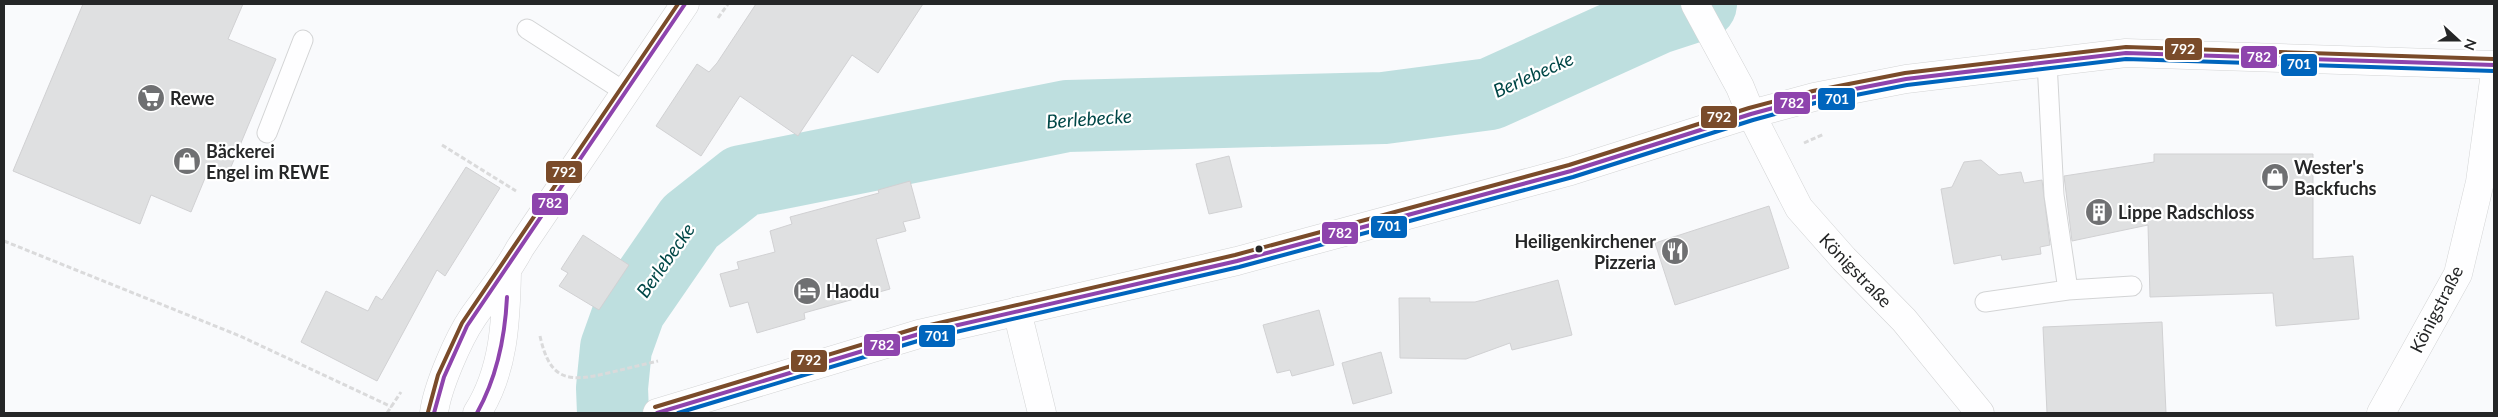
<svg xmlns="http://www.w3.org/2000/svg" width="2498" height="417" viewBox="0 0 2498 417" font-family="Lato,sans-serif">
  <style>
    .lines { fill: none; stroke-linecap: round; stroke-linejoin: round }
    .river { stroke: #bedfdf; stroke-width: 72 }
    .building { fill: #dfe0e1; stroke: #d1d1d3 }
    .service-casing { stroke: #d3d4d5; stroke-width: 21 }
    .minor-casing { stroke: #d3d4d5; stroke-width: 29 }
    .secondary-casing { stroke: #d3d4d5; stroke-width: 29 }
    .path { stroke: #dadadb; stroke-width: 3; stroke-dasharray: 5 2.5; stroke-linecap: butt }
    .service { stroke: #fefeff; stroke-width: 19 }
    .minor { stroke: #fefeff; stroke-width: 28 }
    .secondary { stroke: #fefeff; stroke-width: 28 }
    .bus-1-casing { stroke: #fff; stroke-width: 8 }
    .bus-2-casing { stroke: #fff; stroke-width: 8 }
    .bus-3-casing { stroke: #fff; stroke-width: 8 }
    .bus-1 { stroke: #8e44ad; stroke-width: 4 }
    .bus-2 { stroke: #0065bd; stroke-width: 4 }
    .bus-3 { stroke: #7a4b2a; stroke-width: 4 }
    .bus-dot { fill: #252627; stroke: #fff; stroke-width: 2 }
    .labels { text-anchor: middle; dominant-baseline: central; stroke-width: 4.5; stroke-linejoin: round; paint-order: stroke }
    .poi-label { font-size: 18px; font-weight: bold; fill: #252627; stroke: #fff; text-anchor: start }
    .street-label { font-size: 18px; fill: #252627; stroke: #fff }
    .water-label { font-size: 19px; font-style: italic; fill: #004747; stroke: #fff }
    .line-badge { stroke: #fff; stroke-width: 2 }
    .badge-label { font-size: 14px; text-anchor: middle; font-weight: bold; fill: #fff }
  </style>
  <rect width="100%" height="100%" fill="#f9fafc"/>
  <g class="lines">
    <!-- river -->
    <path class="river" d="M613,413L612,388L616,348L630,309L690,222L742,181L1067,116L1384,108L1490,94L1658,18L1701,4"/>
  </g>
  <!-- building -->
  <path class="building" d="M83,4H243L228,39L276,59L228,174L210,166L191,212L151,195L140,224L13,171Z
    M756,4H923L878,73L852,55L798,136L740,96L701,156L656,126L697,64L709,72L717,63Z
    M2154,154H2313V259L2353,256L2359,319L2276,326L2273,293L2150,297L2148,225L2072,241L2064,176L2154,162Z
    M1229,156L1242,207L1209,214L1196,164Z
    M1981,160L1999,175L2021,172L2024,183L2042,180L2050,245L2040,247L2041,254L2002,260L2001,255L1954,264L1941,189L1952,187L1964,162Z
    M466,167L500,188L445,276L437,270L377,381L301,342L326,291L368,311L376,296L382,300Z
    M910,181L920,218L903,222L906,231L876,239L890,289L804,313L805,319L757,333L748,302L730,307L720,274L739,269L737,262L775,252L770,231L792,224L790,217L879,193L878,190Z
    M1769,206L1789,268L1675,305L1655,243Z
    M583,235L629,265L599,310L559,286L568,273L561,269Z
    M1558,280L1572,335L1512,350L1510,343L1466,359L1400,358L1399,298H1430V302H1475Z
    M1319,310L1334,365L1292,376L1290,370L1277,373L1263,325Z
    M2162,322L2166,413H2047L2043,327Z
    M1381,352L1392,393L1353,404L1342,363Z"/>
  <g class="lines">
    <!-- service casing -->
    <g class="service-casing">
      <path id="service" d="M527,29L625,92
        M267,133L303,40
        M2068,290L2132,286
        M1985,302L2068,290L2054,195L2047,62"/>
    </g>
    <!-- minor casing -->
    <g class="minor-casing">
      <path id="minor" d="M1695,4L1740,87L1751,114L1799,208L1844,259L1904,320L1980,413
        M1017,311L1042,413
        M2381,413L2458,274L2480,182L2494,80"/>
    </g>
    <!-- secondary casing -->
    <g class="secondary-casing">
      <path id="secondary" d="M434,413C437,388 458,339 473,317C489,294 507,273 520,248L685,4
        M477,413C504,371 506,321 507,272
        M657,413L919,334L1237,261L1571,171L1751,114L1814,97L1906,79L2126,53L2494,65"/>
    </g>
    <!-- path -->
    <path class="path" d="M718,18L728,4
      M1804,143L1824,134
      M442,145L516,191
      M4,241L240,336L392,407
      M540,336C550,382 569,382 608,373C625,369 641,365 658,361
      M387,413L401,392"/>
    <!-- service -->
    <use href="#service" class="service"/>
    <!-- minor -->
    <use href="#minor" class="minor"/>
    <!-- secondary -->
    <use href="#secondary" class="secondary"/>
    <!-- bus-1 casing -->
    <g class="bus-1-casing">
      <path id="bus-1" d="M434,413L444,377L467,326L685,4
        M477,413C497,377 505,338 507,297
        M657,413L919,334L1237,261L1571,171L1751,114L1814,97L1906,79L2126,53L2494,65"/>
    </g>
    <!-- bus-2 casing -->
    <g class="bus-2-casing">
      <path id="bus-2" d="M678,413L921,340L1239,267L1573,177L1753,120L1815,103L1907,85L2126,59L2494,71"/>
    </g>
    <!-- bus-3 casing -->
    <g class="bus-3-casing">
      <path id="bus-3" d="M655,407L917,328L1235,255L1569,165L1749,108L1813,91L1905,73L2126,47L2494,59
        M428,412L438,375L462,323L678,4"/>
    </g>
    <!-- bus-1 -->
    <use href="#bus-1" class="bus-1"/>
    <!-- bus-2 -->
    <use href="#bus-2" class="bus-2"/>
    <!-- bus-3 -->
    <use href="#bus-3" class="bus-3"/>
  </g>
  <!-- icons -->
  <defs>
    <g id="supermarket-disc" transform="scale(1.4375)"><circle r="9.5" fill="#6f7072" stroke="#fff"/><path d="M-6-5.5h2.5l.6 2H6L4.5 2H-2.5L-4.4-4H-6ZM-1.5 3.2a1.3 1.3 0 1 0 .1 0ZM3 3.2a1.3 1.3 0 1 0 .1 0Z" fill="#fff"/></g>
    <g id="shop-disc" transform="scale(1.4375)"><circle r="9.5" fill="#6f7072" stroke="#fff"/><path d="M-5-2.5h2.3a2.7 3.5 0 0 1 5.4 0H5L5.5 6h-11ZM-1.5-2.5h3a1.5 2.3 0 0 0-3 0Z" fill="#fff"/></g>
    <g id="building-disc" transform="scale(1.4375)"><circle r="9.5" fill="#6f7072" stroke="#fff"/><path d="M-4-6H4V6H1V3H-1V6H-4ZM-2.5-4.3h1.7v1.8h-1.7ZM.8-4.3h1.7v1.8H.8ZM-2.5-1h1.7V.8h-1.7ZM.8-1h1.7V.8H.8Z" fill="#fff"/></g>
    <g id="restaurant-disc" transform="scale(1.4375)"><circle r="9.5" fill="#6f7072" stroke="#fff"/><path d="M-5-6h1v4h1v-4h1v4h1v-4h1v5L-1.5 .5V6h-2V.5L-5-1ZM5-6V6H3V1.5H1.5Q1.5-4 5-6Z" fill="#fff"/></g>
    <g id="hotel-disc" transform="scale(1.4375)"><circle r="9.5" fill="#6f7072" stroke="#fff"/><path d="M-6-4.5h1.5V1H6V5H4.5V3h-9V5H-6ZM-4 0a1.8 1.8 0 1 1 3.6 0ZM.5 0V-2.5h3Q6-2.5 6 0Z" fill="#fff"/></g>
  </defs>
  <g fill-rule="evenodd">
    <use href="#supermarket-disc" x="151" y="98"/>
    <use href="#shop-disc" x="187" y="161"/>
    <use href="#shop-disc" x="2275" y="177"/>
    <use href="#building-disc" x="2099" y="212"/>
    <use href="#restaurant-disc" x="1675" y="251"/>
    <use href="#hotel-disc" x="807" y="291"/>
  </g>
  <!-- markers -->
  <circle class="bus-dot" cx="1259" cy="249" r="4.5"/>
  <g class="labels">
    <!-- poi labels -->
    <g class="poi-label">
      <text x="170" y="98">Rewe</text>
      <text x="206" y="151">Bäckerei<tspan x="206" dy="21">Engel im REWE</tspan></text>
      <text x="2294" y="167">Wester's<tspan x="2294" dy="21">Backfuchs</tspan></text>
      <text x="2118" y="212">Lippe Radschloss</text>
      <text x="1656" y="241" text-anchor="end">Heiligenkirchener<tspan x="1656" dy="21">Pizzeria</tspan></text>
      <text x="826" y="291">Haodu</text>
    </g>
    <!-- street labels -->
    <g class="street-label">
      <text transform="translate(1856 270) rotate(46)">Königstraße</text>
      <text transform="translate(2436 309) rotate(-63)">Königstraße</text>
    </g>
    <!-- water labels -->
    <g class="water-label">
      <text transform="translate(1533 74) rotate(-24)">Berlebecke</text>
      <text transform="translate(1089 118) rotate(-4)">Berlebecke</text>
      <text transform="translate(665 260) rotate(-55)">Berlebecke</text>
    </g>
  </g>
  <g class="line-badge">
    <rect x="2164" y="37" width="39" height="24" rx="5" fill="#7a4b2a"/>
    <rect x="2240" y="45" width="38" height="24" rx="5" fill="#8e44ad"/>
    <rect x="2280" y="53" width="38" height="24" rx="5" fill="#0065bd"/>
    <rect x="1817" y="87" width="39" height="24" rx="5" fill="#0065bd"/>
    <rect x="1773" y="91" width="38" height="24" rx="5" fill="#8e44ad"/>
    <rect x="1700" y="105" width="38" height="24" rx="5" fill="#7a4b2a"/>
    <rect x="545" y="160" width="38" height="24" rx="5" fill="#7a4b2a"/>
    <rect x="531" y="192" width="38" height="24" rx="5" fill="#8e44ad"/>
    <rect x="1370" y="215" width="38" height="24" rx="5" fill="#0065bd"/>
    <rect x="1321" y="221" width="38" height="24" rx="5" fill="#8e44ad"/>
    <rect x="918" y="324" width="38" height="24" rx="5" fill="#0065bd"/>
    <rect x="863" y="333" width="38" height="24" rx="5" fill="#8e44ad"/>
    <rect x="790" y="349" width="38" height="24" rx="5" fill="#7a4b2a"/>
  </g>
  <g class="badge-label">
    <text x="2183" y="54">792</text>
    <text x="2259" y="62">782</text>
    <text x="2299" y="69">701</text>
    <text x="1837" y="104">701</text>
    <text x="1792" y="108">782</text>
    <text x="1719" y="122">792</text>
    <text x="564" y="177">792</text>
    <text x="550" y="208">782</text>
    <text x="1389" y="231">701</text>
    <text x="1340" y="238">782</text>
    <text x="937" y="341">701</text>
    <text x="882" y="350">782</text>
    <text x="809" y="365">792</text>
  </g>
  <!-- border -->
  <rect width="2498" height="417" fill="none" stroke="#252627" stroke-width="10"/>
  <!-- north arrow -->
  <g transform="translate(2458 40) rotate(111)" stroke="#ffffff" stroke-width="4" paint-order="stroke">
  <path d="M0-4L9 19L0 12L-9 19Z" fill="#252627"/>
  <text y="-8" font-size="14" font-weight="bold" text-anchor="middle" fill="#252627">N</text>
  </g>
</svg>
